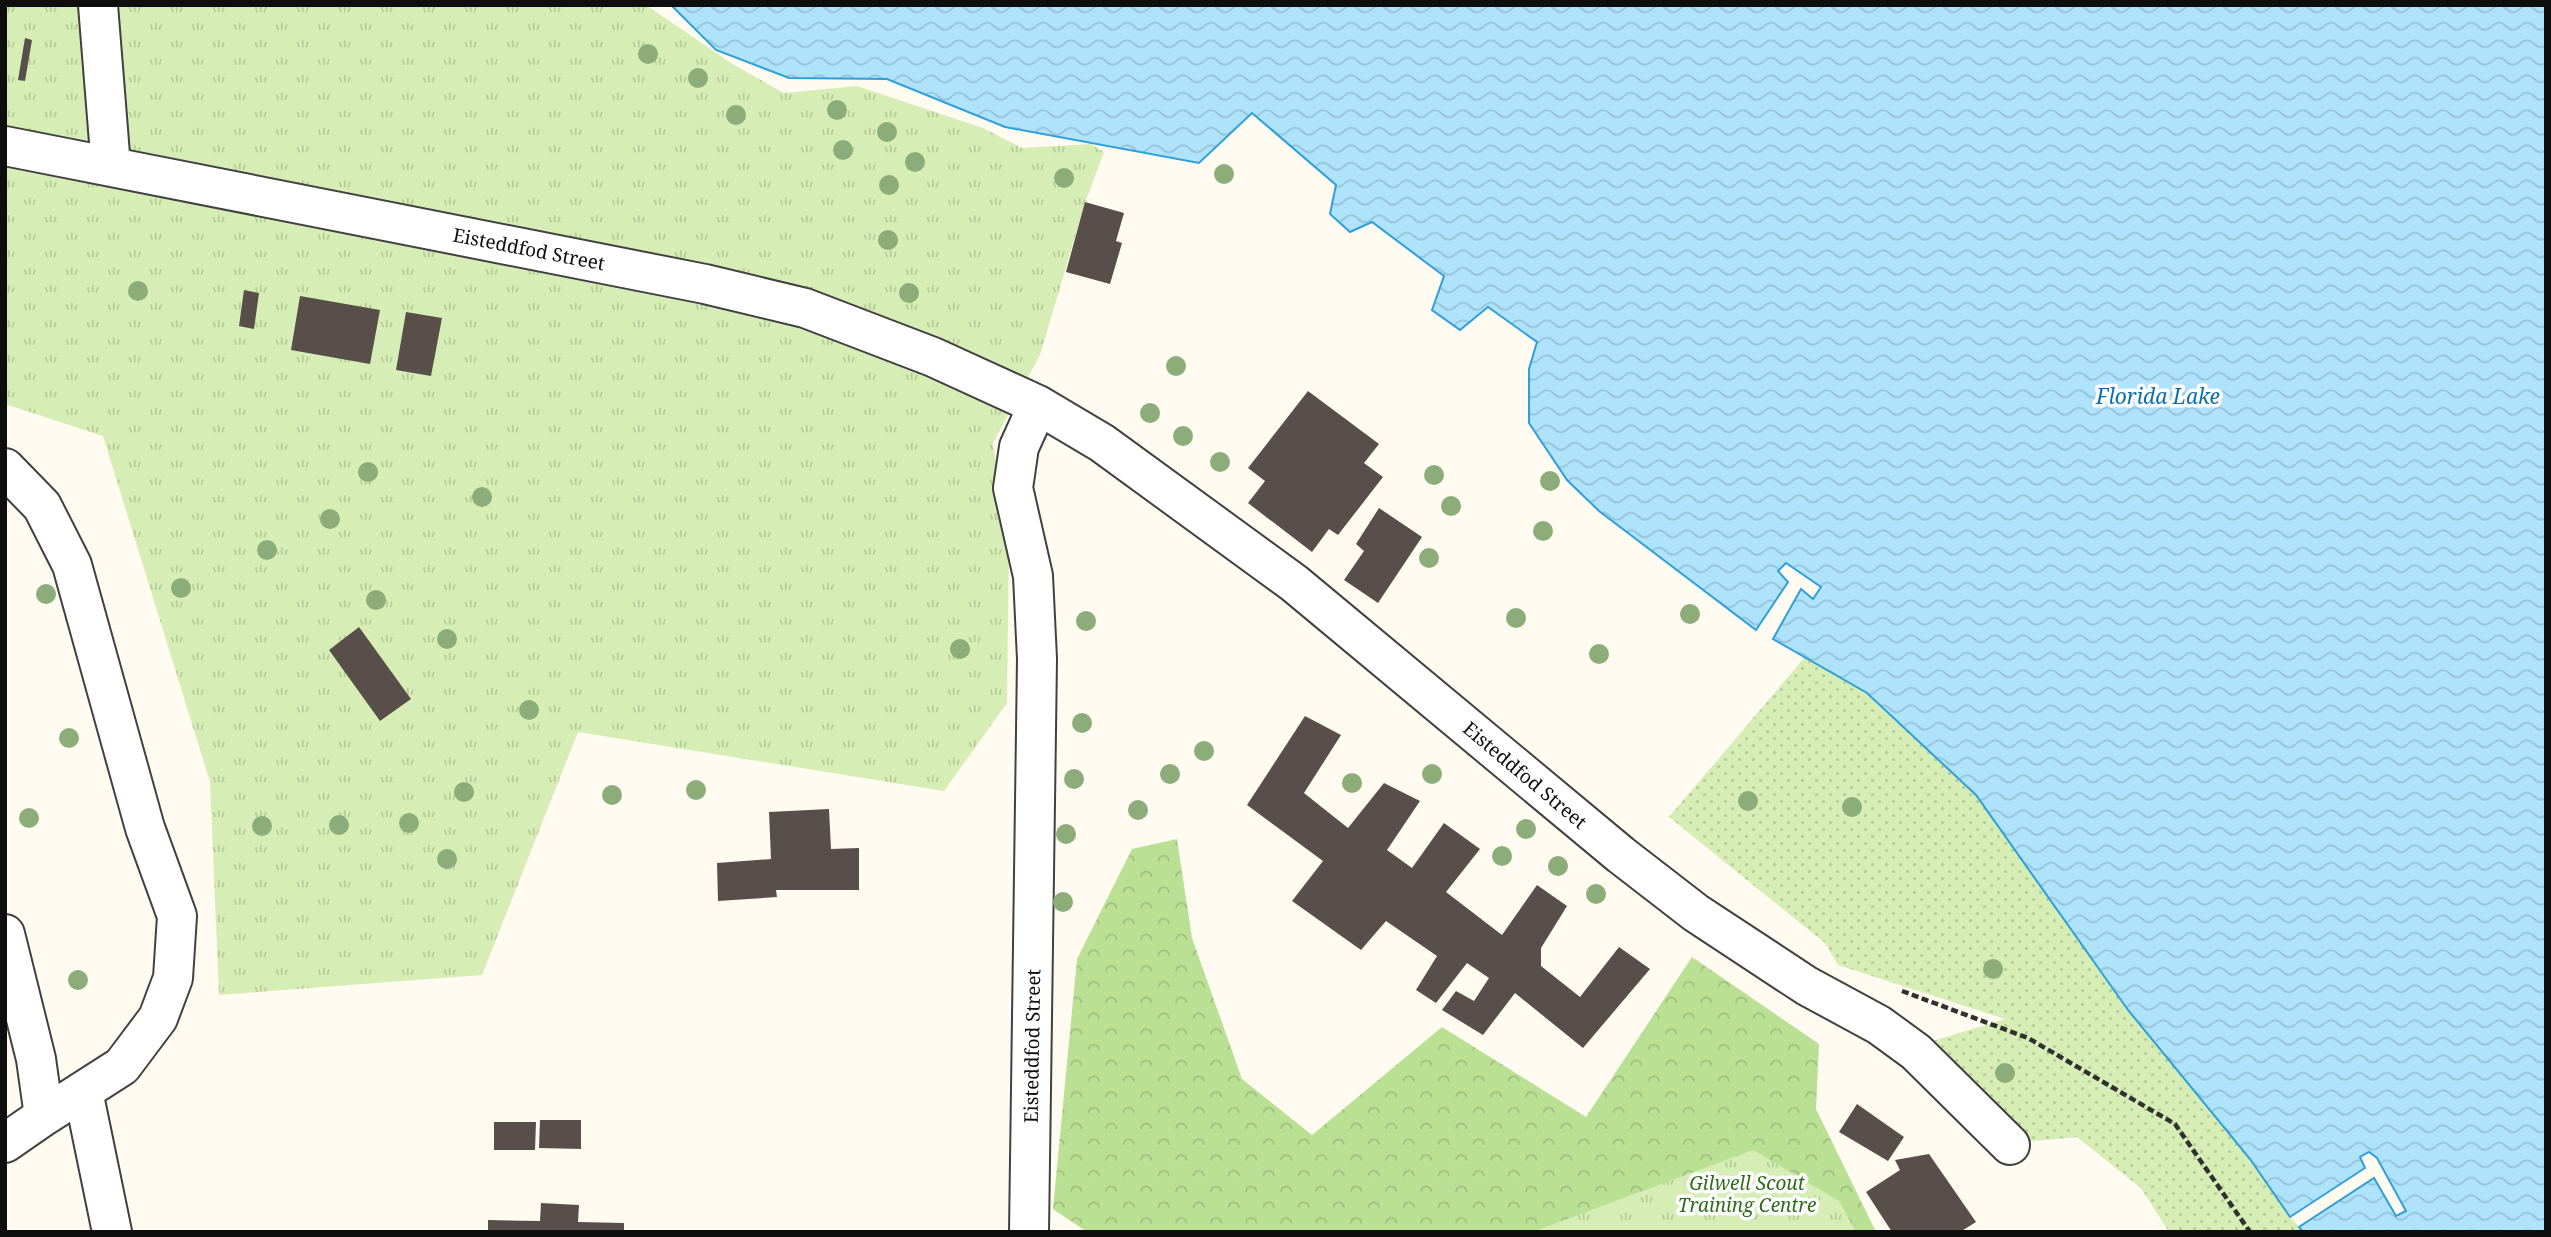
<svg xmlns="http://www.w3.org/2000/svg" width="2551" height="1237" viewBox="0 0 2551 1237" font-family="'Noto Serif',serif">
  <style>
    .grass { fill: url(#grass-dots) }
    .forest { fill: url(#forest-crowns) }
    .park { fill: url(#park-tufts) }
    .water { fill: url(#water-waves); stroke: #2f9fda; stroke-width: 2 }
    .building { fill: #584e4a }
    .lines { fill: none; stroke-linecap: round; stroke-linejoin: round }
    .minor-casing { stroke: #414141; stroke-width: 42 }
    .path { stroke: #303030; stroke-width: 4.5; stroke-dasharray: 7 3.5; stroke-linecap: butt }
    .minor { stroke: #fff; stroke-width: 38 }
    .tree { fill: #8cad79 }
    .labels { text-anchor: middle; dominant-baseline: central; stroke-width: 7; stroke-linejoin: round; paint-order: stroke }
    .street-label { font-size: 19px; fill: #0e0e0e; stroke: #fff }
    .park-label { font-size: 19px; font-style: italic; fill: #2e6d18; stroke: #fff }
    .water-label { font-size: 21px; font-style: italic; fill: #0b6fad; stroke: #fff }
  </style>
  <defs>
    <pattern id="grass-dots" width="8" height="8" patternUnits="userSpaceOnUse" patternTransform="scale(1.75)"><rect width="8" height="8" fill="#d6eeb5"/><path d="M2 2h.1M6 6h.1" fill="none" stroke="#b6cb9a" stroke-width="1.8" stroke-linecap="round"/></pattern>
    <pattern id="forest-crowns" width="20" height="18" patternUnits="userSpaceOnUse" patternTransform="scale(1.75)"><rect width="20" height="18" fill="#bae093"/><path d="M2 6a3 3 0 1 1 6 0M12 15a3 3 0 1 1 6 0" fill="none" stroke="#9fbf7e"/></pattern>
    <pattern id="park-tufts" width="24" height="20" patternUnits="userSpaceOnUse" patternTransform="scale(1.75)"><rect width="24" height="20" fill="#d6eeb5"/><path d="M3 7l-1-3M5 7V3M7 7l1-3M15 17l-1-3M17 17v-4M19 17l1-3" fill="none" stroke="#b6cb9a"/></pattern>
    <pattern id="water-waves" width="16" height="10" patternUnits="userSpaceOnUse" patternTransform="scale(1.75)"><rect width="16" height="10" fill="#afe3fc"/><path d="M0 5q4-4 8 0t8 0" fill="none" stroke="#95c2d7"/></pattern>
  </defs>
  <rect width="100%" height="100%" fill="#fffbf0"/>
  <!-- grass -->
  <path class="grass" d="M1805,657L1867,693L1976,795L2128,1010L2250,1159L2290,1217L2304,1232H2169L2141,1188L2077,1137L2024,1142L1923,1044L2005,1019L1838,965L1825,943L1669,817Z"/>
  <!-- forest -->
  <path class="forest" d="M1177,839L1192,938L1242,1079L1312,1135L1442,1027L1586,1117L1692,957L1819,1044L1816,1109L1876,1232H1087L1053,1209L1077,959L1132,849Z"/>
  <!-- park -->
  <path class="park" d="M5,5H646L734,65L784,93L857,86L983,128L1022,148L1091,144L1104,152L1085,203L1040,355L993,443L1009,546L1007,703L944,791L578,732L482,975L219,995L210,782L103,436L5,404Z
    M1753,1150L1839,1201L1856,1232H1532Z"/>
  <!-- water -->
  <path class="water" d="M671,5H2546V1232H2303L2299,1227L2374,1178L2396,1216L2406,1211L2377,1158L2369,1152L2360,1157L2365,1168L2290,1217L2250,1159L2128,1010L1976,795L1867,693L1773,639L1801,589L1813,599L1821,587L1786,563L1778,571L1788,582L1756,630L1599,511L1567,480L1529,423V369L1537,342L1488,307L1460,330L1432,310L1444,276L1372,222L1350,232L1330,214L1336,185L1252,113L1199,163L1005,127L887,79L789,78L716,50Z"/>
  <!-- building -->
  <path class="building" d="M25,38L32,40L25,81L18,80Z
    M1085,202L1124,213L1116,241L1122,243L1110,284L1066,272Z
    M244,290L259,293L254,329L239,326Z
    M300,296L380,310L370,364L291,350Z
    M406,312L442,318L431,376L396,370Z
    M1308,391L1379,444L1364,463L1383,477L1338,535L1329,529L1312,552L1248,503L1265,481L1248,468Z
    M1379,508L1422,537L1378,603L1344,580L1364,551L1356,544Z
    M359,627L411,699L380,721L329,650Z
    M1305,716L1341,735L1304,793L1348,828L1384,783L1420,801L1387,850L1412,868L1444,823L1480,849L1446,892L1502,935L1537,885L1567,906L1541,948V966L1580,997L1619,947L1650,969L1583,1048L1515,993L1483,1035L1442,1010L1456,991L1474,1001L1489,978L1467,963L1436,1003L1416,990L1437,956L1386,921L1361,950L1292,901L1323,861L1247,805Z
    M829,809L831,849L859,848V890H776L777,897L718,901L717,863L771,859L769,812Z
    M1857,1104L1904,1137L1888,1161L1839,1132Z
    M540,1120H581V1149L539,1148Z
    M494,1122H536L535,1150H494Z
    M1929,1154L1976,1222L1960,1232H1892L1866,1192L1900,1170L1895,1160Z
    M541,1203L579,1205L578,1222L624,1223V1232H488V1220L540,1221Z"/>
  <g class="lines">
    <!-- minor casing -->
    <g class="minor-casing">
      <path id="minor" d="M98,5L111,167
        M5,146L705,284L805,308L933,357L1038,405L1102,443L1294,583L1621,855L1696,913L1807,986L1879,1025L1916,1052L2010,1145
        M5,468L42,506L72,565L145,828L177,916L173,978L158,1018L122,1066L44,1116
        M5,934L36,1059L44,1116L5,1143
        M83,1091L112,1232
        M1029,1232L1037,659L1033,576L1013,488L1019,447L1038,405"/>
    </g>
    <!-- path -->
    <path class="path" d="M1902,991L2028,1038L2175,1124L2250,1232"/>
    <!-- minor -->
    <use href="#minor" class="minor"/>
  </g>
  <!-- trees -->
  <g class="tree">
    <circle cx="648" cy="54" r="10"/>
    <circle cx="698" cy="78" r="10"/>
    <circle cx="837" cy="110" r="10"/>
    <circle cx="736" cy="115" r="10"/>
    <circle cx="887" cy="132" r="10"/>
    <circle cx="843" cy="150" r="10"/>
    <circle cx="915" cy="162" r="10"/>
    <circle cx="1224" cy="174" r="10"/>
    <circle cx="1064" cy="178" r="10"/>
    <circle cx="889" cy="185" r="10"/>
    <circle cx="888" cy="240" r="10"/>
    <circle cx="138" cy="291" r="10"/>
    <circle cx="909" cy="293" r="10"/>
    <circle cx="1176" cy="366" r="10"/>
    <circle cx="1150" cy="413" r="10"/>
    <circle cx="1183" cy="436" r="10"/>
    <circle cx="1220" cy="462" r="10"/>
    <circle cx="368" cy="472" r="10"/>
    <circle cx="1434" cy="475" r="10"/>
    <circle cx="1550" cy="481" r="10"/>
    <circle cx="482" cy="497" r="10"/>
    <circle cx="1451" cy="506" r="10"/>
    <circle cx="330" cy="519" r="10"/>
    <circle cx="1543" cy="531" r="10"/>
    <circle cx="267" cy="550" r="10"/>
    <circle cx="1429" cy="558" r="10"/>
    <circle cx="181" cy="588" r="10"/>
    <circle cx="46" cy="594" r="10"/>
    <circle cx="376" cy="600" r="10"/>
    <circle cx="1690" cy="614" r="10"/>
    <circle cx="1516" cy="618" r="10"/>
    <circle cx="1086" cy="621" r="10"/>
    <circle cx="447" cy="639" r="10"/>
    <circle cx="960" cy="649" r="10"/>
    <circle cx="1599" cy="654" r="10"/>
    <circle cx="529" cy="710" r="10"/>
    <circle cx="1082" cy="723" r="10"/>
    <circle cx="69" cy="738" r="10"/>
    <circle cx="1204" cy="751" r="10"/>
    <circle cx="1170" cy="774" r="10"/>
    <circle cx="1432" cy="774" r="10"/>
    <circle cx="1074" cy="779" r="10"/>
    <circle cx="1352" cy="783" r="10"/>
    <circle cx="696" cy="790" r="10"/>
    <circle cx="464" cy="792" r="10"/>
    <circle cx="612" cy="795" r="10"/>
    <circle cx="1748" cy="801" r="10"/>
    <circle cx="1852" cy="807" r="10"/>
    <circle cx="1138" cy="810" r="10"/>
    <circle cx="29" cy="818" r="10"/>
    <circle cx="409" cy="823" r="10"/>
    <circle cx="339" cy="825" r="10"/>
    <circle cx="262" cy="826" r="10"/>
    <circle cx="1526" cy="829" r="10"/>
    <circle cx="1066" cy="834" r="10"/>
    <circle cx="1502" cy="856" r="10"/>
    <circle cx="447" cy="859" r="10"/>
    <circle cx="1558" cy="866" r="10"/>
    <circle cx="1596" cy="894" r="10"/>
    <circle cx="1063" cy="902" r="10"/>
    <circle cx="1993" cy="969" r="10"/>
    <circle cx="78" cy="980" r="10"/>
    <circle cx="2005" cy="1073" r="10"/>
  </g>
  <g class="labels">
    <!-- street labels -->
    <g class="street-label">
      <text transform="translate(529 249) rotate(11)">Eisteddfod Street</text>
      <text transform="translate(1525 775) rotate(40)">Eisteddfod Street</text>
      <text transform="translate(1032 1046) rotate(-89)">Eisteddfod Street</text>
    </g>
    <!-- park labels -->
    <g class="park-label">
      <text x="1747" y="1183">Gilwell Scout<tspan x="1747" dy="22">Training Centre</tspan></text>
    </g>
    <!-- water labels -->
    <g class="water-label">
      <text x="2158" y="396">Florida Lake</text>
    </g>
  </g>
  <!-- border -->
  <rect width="2551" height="1237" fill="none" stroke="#0e0e0e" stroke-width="14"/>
</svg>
